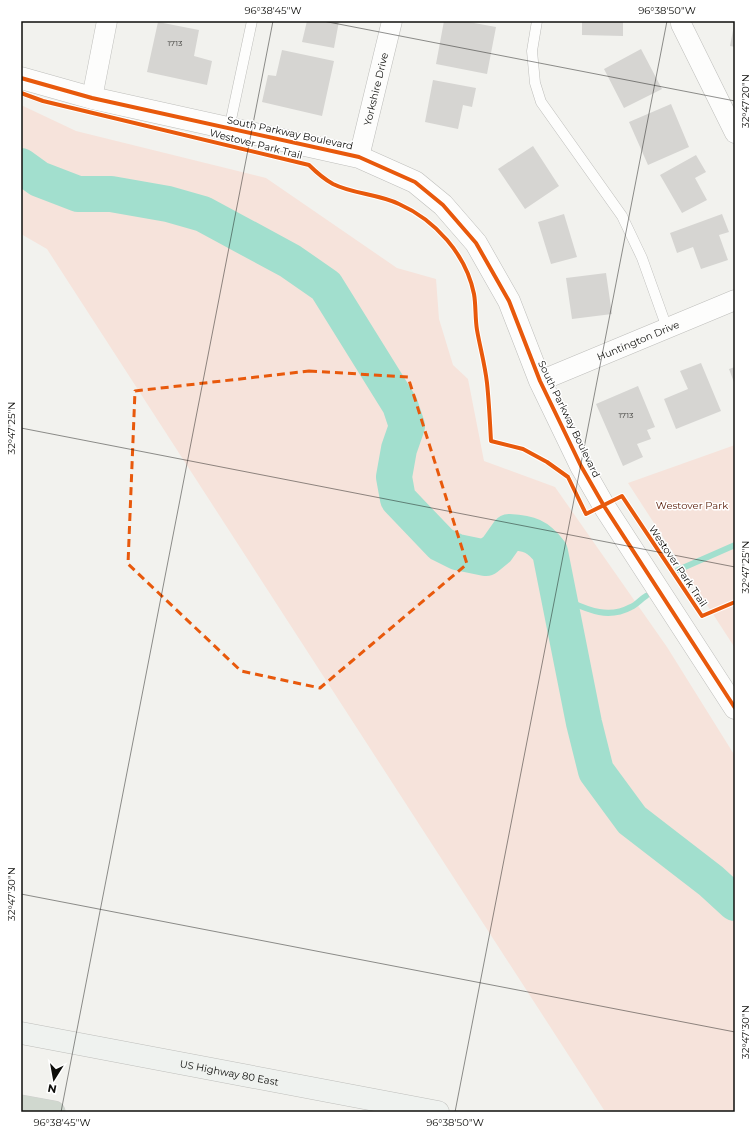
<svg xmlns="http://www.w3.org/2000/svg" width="756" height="1133" viewBox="0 0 756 1133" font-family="Montserrat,sans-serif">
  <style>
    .green { fill: #f6e3db }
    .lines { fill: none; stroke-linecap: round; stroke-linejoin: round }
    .stream { stroke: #a2dfce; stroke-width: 6 }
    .river { stroke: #a2dfce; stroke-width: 36 }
    .building { fill: #d6d5d2 }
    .service-casing { stroke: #bebebb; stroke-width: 11 }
    .minor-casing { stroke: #bebebb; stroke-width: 21 }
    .tertiary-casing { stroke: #bebebb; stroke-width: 23 }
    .secondary-casing { stroke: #bebebb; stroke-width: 23 }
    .motorway-casing { stroke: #cfcfcd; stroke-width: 23 }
    .service { stroke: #fdfdfc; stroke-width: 10 }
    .minor { stroke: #fdfdfc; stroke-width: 20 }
    .tertiary { stroke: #fdfdfc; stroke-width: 22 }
    .secondary { stroke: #eff2ef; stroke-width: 22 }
    .motorway { stroke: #d0d8cf; stroke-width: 22 }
    .cycleway-casing { stroke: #fff; stroke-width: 6 }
    .cycleway { stroke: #e8590c; stroke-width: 4 }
    .marked { fill: none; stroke: #e8590c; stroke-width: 3; stroke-dasharray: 8 5; stroke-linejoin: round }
    .ticks { fill: none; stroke: #0e0e0b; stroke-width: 1; stroke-opacity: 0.45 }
    .labels { text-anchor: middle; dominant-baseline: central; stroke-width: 3; stroke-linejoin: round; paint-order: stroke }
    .number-label { font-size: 8px; fill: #40403d }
    .street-label { font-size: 10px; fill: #0e0e0b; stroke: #fff }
    .park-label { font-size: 10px; fill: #581a05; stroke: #fff }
    .neatline { fill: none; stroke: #0e0e0b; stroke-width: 1.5 }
    .ticks-label { font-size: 10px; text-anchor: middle; fill: #0e0e0b }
  </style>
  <rect width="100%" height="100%" fill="#f2f2ee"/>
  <!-- green -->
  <path class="green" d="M21,105L76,131L266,178L397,268L436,279L439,319L453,365L468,379L484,461L555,487L667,647L735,756V1112L604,1110L47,249L21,234Z
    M735,445V648L628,483Z"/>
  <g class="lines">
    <!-- stream -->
    <path class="stream" d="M678,570L735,545
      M559,597C583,607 605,621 631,607C636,605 641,599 646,596"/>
    <!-- river -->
    <path class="river" d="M21,166L39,179L78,194H111L168,204L203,214L290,261L326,286L400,405L407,426L399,449L394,477L398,499L441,544L457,552L486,558L497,549L509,532C529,533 538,536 550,552L584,723L596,771L632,820L711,881L735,903"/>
  </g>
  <!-- building -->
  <path class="building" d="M307,21H339L334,48L302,42Z
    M444,21H463L496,27L487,74L436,64Z
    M582,21H623V36L582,35Z
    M158,22L199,30L194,56L212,61L207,85L147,72Z
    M734,25H735V47L730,46Z
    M641,49L662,89L624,108L604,69Z
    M282,50L334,61L322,116L262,102L268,75L276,76Z
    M433,80L476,88L472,107L463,105L458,129L425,122Z
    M671,104L689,147L648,165L629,122Z
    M533,146L559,186L525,209L498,169Z
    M696,155L706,172L695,178L707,200L682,213L660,175Z
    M564,214L577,257L551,264L538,222Z
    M722,214L729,232L719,235L728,260L701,269L693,247L677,253L670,233Z
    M606,273L612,314L572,319L566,278Z
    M701,363L721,411L676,429L664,399L688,389L680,371Z
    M735,367V385L729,369Z
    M638,386L655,427L647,430L651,439L637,444L643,457L623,466L596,404Z"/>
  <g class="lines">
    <!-- service casing -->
    <g class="service-casing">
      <path id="service" d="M537,21L532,51L535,83L541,102L622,216L642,258L667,328
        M229,129L252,21"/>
    </g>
    <!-- minor casing -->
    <g class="minor-casing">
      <g id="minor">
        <path d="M681,21V24L735,133"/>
        <path d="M92,98L107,21"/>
        <path id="s1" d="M359,157L392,21"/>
        <path id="s2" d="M540,381L735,300"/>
      </g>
    </g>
    <!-- tertiary casing -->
    <g class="tertiary-casing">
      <path id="tertiary" d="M21,78L92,98L359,157L415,182L443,205L476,243L509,301L540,381L581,466L604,506L735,708"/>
    </g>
    <!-- secondary casing -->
    <g class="secondary-casing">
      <g id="secondary">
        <path id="s3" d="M21,1033L438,1112"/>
      </g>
    </g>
    <!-- motorway casing -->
    <g class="motorway-casing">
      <path id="motorway" d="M21,1106L54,1112"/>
    </g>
    <!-- service -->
    <use href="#service" class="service"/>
    <!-- minor -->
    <use href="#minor" class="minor"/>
    <!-- tertiary -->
    <use href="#tertiary" class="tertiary"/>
    <!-- secondary -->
    <use href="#secondary" class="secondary"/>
    <!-- motorway -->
    <use href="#motorway" class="motorway"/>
    <!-- cycleway casing -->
    <g class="cycleway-casing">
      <path id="cycleway" d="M21,78L92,98L359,157L415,182L443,205L476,243L509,301L540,381L581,466L604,506L735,708
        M21,93L43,101L309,165C316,172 324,179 333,184C353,194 378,194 399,204C435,220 466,254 474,294C476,305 475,318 477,330C480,347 485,365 487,383C489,402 490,422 491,441L523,449L547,462L568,477L586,514L622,496L702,616L735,602"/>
    </g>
    <!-- cycleway -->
    <use href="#cycleway" class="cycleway"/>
  </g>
  <!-- marked area -->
  <path class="marked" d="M309,371L408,377L467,564L320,688L241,671L128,564L135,391Z"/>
  <!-- ticks -->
  <path class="ticks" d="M323,21L735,101M21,428L735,567M21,894L735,1032M61,1112L273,21M455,1112L667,21"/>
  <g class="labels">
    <!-- number labels -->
    <g class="number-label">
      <text x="175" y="43">1713</text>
      <text x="626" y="415">1713</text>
    </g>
    <!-- street labels -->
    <g class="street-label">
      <text stroke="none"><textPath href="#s1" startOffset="70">Yorkshire Drive</textPath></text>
      <text transform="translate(290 133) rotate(12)">South Parkway Boulevard</text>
      <text transform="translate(256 144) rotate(14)">Westover Park Trail</text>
      <text stroke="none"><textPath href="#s2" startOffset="106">Huntington Drive</textPath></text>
      <text transform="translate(569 419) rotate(64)">South Parkway Boulevard</text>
      <text transform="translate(678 566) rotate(56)">Westover Park Trail</text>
      <text stroke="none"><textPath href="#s3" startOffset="212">US Highway 80 East</textPath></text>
    </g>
    <!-- park labels -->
    <g class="park-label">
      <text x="692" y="505">Westover Park</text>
    </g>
  </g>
  <!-- border -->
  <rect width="756" height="1133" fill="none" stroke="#ffffff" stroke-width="44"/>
  <!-- north arrow -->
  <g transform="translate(54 1079) rotate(191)" stroke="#ffffff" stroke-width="3" paint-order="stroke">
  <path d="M0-3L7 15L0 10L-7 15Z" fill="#0e0e0b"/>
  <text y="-6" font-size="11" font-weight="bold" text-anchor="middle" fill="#0e0e0b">N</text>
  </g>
  <rect x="22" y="22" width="712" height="1089" class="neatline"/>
  <g class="ticks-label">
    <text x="273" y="14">96°38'45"W</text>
    <text x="667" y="14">96°38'50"W</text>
    <text transform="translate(745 101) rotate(-90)" y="4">32°47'20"N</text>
    <text transform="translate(11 428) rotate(-90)" y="4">32°47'25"N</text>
    <text transform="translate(745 567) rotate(-90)" y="4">32°47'25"N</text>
    <text transform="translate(11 894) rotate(-90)" y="4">32°47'30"N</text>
    <text transform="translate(745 1032) rotate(-90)" y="4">32°47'30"N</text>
    <text x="62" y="1126">96°38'45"W</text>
    <text x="455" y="1126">96°38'50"W</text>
  </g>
</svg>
